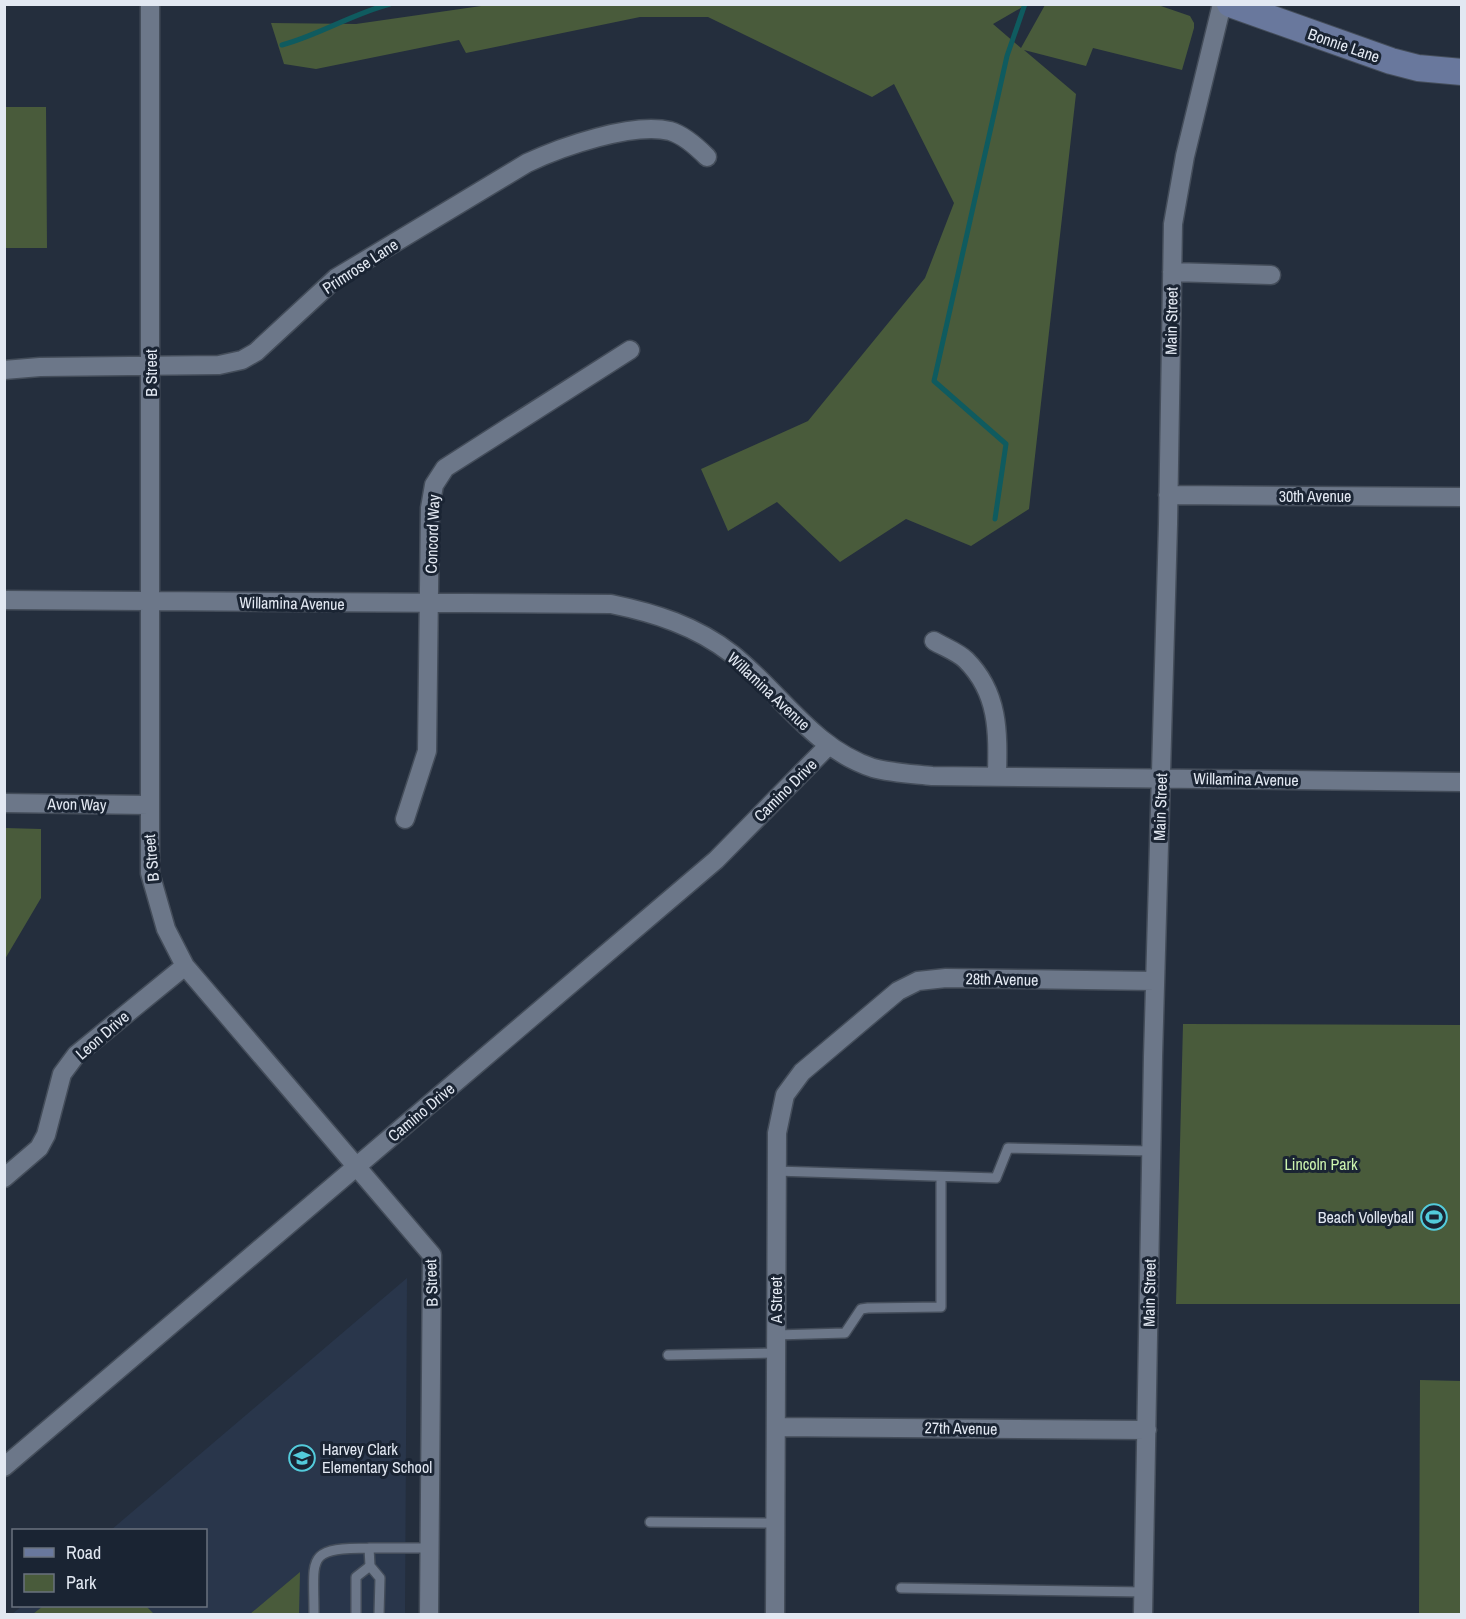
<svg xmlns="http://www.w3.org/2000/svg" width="1466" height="1619" viewBox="0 0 1466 1619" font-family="'Archivo Narrow',sans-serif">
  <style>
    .built { fill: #29364b }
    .green { fill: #495b3b }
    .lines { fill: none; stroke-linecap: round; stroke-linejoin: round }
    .stream { stroke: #0f5b5f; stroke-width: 5 }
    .lane-casing { stroke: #444d5a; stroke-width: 12 }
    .street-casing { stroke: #444d5a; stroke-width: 21 }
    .secondary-casing { stroke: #444d5a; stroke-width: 28 }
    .lane { stroke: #6c7789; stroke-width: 9 }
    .street { stroke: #6c7789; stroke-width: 18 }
    .secondary { stroke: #69789d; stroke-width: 26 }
    .labels { text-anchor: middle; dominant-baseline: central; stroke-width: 6; stroke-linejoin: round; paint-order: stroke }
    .street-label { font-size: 16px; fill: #e2e8f2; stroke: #1a2433 }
    .park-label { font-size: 16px; fill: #ccf3af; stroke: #1a2433 }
    .poi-label { font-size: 16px; fill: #e2e8f2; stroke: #1a2433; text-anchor: end }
  </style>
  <rect width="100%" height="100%" fill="#242e3d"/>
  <!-- built -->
  <path class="built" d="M407,1278L405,1614H12L22,1606H206V1530H111Z"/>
  <!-- green -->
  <path class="green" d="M488,5H1026L993,24L1021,48L1045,5H1158L1190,16L1194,23V28L1182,70L1093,48L1086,66L1024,50L1076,94L1029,509L971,546L906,519L840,562L777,502L728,531L701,469L808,421L925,278L954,203L894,84L872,97L708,17H640L466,53L459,40L316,69L284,64L271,23L356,24Z
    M5,107H46L47,248H5Z
    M5,828L41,829V898L5,959Z
    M1183,1024L1461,1025V1304H1176Z
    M1420,1380L1461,1381V1614H1419Z
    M300,1572L299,1614H250Z
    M43,1606H146L154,1614H33Z"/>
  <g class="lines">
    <!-- stream -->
    <path class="stream" d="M282,45C319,35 352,14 390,4
      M995,519L1006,444L934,381L1007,56L1025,4"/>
    <!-- lane casing -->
    <g class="lane-casing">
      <path id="lane" d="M776,1171L996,1178L1008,1148L1151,1151
        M776,1335L845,1333L861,1309L868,1308L941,1307V1177
        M668,1355L776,1353
        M650,1522L775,1523
        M901,1588L1144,1592
        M314,1614C314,1557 305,1548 369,1548
        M356,1614V1577L370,1566
        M379,1614L380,1578L370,1566L369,1548H430"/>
    </g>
    <!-- street casing -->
    <g class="street-casing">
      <path id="street" d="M150,4V873L166,929L185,966L432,1255L429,1614
        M1172,272L1271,275
        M4,370L40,367L219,365L242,360L256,352L336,278L527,163C561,147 632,122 670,131C684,135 697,147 707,157
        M1168,495L1462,497
        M4,600L611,604C655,613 696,626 732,654C780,692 812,748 873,768C892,773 913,774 932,776L1462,782
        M934,641C944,647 958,652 966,660C999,693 998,732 997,775
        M4,803L149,805
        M405,819L427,751L430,508L434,485L445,468L630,350
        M4,1178L39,1148L46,1135L62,1074L76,1055L185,966
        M776,1427L1147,1430
        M4,1467L716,860L828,746
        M775,1614L777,1133L785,1095L802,1072L898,991L918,981L946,978L1155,981
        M1143,1614L1153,1057L1168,524L1173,224L1185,156L1222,4"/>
    </g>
    <!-- secondary casing -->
    <g class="secondary-casing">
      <path id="secondary" d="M1230,4L1391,61L1418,68L1462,72"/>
    </g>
    <!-- lane -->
    <use href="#lane" class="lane"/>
    <!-- street -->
    <use href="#street" class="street"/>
    <!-- secondary -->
    <use href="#secondary" class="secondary"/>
  </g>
  <!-- icons -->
  <defs>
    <g id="stadium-ring" transform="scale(1.35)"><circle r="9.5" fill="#1a2433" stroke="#53cbdb" stroke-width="1.5"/><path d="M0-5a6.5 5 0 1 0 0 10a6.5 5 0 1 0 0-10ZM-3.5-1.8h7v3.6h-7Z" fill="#53cbdb"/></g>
    <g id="school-ring" transform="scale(1.35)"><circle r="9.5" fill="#1a2433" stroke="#53cbdb" stroke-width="1.5"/><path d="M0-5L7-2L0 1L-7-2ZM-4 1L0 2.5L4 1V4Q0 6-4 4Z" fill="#53cbdb"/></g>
  </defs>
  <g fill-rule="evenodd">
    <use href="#stadium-ring" x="1434" y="1217"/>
    <use href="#school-ring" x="302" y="1458"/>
  </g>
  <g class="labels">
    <!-- street labels -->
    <g class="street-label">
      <text transform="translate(1344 45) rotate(19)">Bonnie Lane</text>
      <text transform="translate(360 266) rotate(-33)">Primrose Lane</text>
      <text transform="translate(1171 321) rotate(-89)">Main Street</text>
      <text transform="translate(151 373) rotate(-90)">B Street</text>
      <text x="1315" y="496">30th Avenue</text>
      <text transform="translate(432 534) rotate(-88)">Concord Way</text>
      <text transform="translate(292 603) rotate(1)">Willamina Avenue</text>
      <text transform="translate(769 691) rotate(43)">Willamina Avenue</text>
      <text transform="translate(1246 779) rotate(1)">Willamina Avenue</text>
      <text transform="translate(785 790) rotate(-45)">Camino Drive</text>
      <text transform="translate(77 804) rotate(1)">Avon Way</text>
      <text transform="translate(1160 807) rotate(-88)">Main Street</text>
      <text transform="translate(151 858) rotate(-95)">B Street</text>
      <text transform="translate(1002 979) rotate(1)">28th Avenue</text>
      <text transform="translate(102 1035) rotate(-41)">Leon Drive</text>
      <text transform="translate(421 1112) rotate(-40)">Camino Drive</text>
      <text transform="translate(431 1283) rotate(-92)">B Street</text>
      <text transform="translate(1149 1293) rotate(-89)">Main Street</text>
      <text transform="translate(776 1300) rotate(-90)">A Street</text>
      <text transform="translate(961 1428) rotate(1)">27th Avenue</text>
    </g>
    <!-- park labels -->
    <g class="park-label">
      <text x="1321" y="1164">Lincoln Park</text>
    </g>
    <!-- poi labels -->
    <g class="poi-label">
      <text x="1414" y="1217">Beach Volleyball</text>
      <text x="322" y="1449" text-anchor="start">Harvey Clark<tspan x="322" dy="18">Elementary School</tspan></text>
    </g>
  </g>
  <!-- border -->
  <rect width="1466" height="1619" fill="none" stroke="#e2e8f2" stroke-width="12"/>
  <!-- legend -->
  <rect x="12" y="1529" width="195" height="78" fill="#1a2433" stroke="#6a727f" stroke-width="1.5"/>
  <rect x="24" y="1548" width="30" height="9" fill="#69789d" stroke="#6a727f" stroke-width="1.5"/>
  <text x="66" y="1559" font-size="18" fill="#e2e8f2">Road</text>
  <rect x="24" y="1574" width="30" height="18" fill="#495b3b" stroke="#6a727f" stroke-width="1.5"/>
  <text x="66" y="1589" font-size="18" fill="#e2e8f2">Park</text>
</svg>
